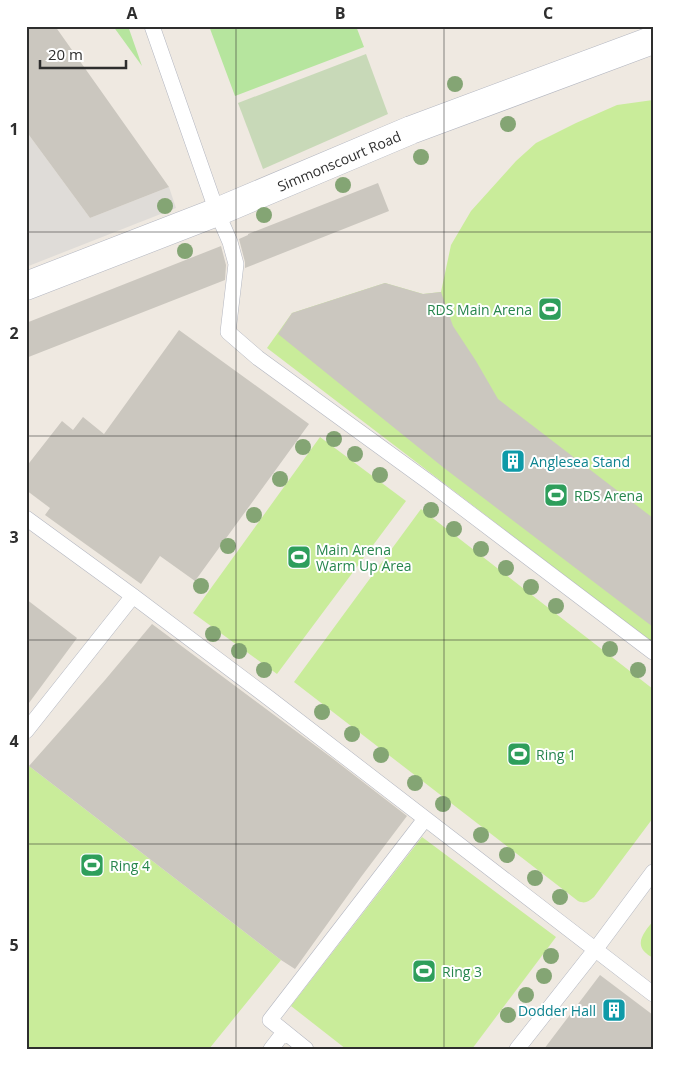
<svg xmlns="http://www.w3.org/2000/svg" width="679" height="1075" viewBox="0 0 679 1075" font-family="'Open Sans',sans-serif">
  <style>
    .green { fill: #b6e59e }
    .cemetery { fill: #c8d9b8 }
    .pitch { fill: #c9ec9a }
    .plaza { fill: #dfdcd8 }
    .building { fill: #cbc7bf }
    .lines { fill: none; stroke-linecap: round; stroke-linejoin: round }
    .lane-casing { stroke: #b4b7c1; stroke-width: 16 }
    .street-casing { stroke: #b4b7c1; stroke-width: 29 }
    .lane { stroke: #fff; stroke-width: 15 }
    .street { stroke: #fff; stroke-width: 28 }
    .tree { fill: #84a574 }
    .grid { fill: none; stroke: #2e2e2e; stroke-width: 1; stroke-opacity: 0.55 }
    .labels { text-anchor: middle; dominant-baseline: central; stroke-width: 4; stroke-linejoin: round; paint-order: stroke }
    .street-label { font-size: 14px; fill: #2e2e2e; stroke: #fff }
    .leisure-label { font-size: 14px; fill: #27864d; stroke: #fff; text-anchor: start }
    .culture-label { font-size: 14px; fill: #0d838f; stroke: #fff; text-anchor: start }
    .neatline { fill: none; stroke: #2e2e2e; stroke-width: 2 }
    .grid-label { font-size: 16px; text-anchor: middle; font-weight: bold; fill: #2e2e2e }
  </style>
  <rect width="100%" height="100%" fill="#efe9e1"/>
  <!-- green -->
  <path class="green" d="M113,26H128L142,66Z
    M209,26H356L364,47L235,96Z"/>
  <!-- cemetery -->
  <path class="cemetery" d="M366,54L388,114L263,169L238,103Z"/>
  <!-- pitch -->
  <path class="pitch" d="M653,100V643L267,348L292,313L385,283L423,294L441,292L451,245L471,211L516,161L536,143L576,123L617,105Z
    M320,437L406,501L277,674L193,613Z
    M421,509L653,689V818L594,897C588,902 585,904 578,901L294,682Z
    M29,766L281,960L209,1049H26V769Z
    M422,837L556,937L472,1049H346L291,1006Z
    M653,921V958C650,956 645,953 643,950C636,940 647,929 653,921Z"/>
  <!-- plaza -->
  <path class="plaza" d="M26,131L90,218L169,187L176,208L26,267Z"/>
  <!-- building -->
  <path class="building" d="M26,26H55L169,187L90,218L26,131Z
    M378,183L389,211L245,268V262L239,239L248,235V234Z
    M221,246L226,265L225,280L26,358V323Z
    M385,283L423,294L441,292L453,326L476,361L498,399L653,518V627L444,468L278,334L292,313Z
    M179,330L309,424L195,581L160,556L141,584L45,515L50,508L26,490V467L62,421L73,430L83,417L104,434Z
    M26,599L77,638L26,707Z
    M152,624L332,758L407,816L361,877L295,969L281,960L29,766L105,680Z
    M600,975L653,1015V1049H544Z"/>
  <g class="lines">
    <!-- lane casing -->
    <g class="lane-casing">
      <path id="lane" d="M152,26L217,212L230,242L236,264L228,332L258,358L430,483L653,652
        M26,518L133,596L270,699L653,994
        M26,731L133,596
        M271,1049L284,1032
        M306,1049L270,1020L425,819
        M517,1049L595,950L653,872"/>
    </g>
    <!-- street casing -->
    <g class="street-casing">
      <path id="street" d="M26,286L217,212L411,130L653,40"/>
    </g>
    <!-- lane -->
    <use href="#lane" class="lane"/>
    <!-- street -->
    <use href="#street" class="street"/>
  </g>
  <!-- trees -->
  <g class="tree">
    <circle cx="455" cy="84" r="8"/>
    <circle cx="508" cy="124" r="8"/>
    <circle cx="421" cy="157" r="8"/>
    <circle cx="343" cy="185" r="8"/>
    <circle cx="165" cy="206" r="8"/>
    <circle cx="264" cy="215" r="8"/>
    <circle cx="185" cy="251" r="8"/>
    <circle cx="334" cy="439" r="8"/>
    <circle cx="303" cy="447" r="8"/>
    <circle cx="355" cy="454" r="8"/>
    <circle cx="380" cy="475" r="8"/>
    <circle cx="280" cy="479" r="8"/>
    <circle cx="431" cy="510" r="8"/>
    <circle cx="254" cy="515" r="8"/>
    <circle cx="454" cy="529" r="8"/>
    <circle cx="228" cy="546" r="8"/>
    <circle cx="481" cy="549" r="8"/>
    <circle cx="506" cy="568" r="8"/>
    <circle cx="201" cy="586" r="8"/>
    <circle cx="531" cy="587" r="8"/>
    <circle cx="556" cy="606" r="8"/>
    <circle cx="213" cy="634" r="8"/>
    <circle cx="610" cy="649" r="8"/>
    <circle cx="239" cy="651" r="8"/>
    <circle cx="264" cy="670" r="8"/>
    <circle cx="638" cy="670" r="8"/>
    <circle cx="322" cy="712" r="8"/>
    <circle cx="352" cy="734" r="8"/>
    <circle cx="381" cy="755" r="8"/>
    <circle cx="415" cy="783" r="8"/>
    <circle cx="443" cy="804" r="8"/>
    <circle cx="481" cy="835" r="8"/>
    <circle cx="507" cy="855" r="8"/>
    <circle cx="535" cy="878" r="8"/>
    <circle cx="560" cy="897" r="8"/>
    <circle cx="551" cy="956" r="8"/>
    <circle cx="544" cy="976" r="8"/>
    <circle cx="526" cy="995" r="8"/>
    <circle cx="508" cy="1015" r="8"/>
  </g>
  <!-- grid -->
  <path class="grid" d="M236,26V1049M444,26V1049M26,232H653M26,436H653M26,640H653M26,844H653"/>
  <!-- icons -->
  <defs>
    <g id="stadium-square" transform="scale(1.25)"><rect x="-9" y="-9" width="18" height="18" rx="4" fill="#2e9e5b" stroke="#fff"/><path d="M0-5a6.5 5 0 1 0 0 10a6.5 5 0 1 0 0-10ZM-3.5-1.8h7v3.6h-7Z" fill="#fff"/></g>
    <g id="building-square" transform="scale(1.25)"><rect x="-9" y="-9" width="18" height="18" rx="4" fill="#0f9aa8" stroke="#fff"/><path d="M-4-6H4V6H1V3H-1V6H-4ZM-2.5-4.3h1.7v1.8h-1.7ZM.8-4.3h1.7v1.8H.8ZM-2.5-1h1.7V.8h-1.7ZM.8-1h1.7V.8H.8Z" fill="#fff"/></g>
  </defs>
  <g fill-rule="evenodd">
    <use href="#stadium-square" x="550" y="309"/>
    <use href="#building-square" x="513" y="461"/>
    <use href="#stadium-square" x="556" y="495"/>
    <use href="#stadium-square" x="299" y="557"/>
    <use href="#stadium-square" x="519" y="754"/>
    <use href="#stadium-square" x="92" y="865"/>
    <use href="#stadium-square" x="424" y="971"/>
    <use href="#building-square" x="614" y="1010"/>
  </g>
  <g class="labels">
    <!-- street labels -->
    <g class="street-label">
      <text transform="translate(339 161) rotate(-23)">Simmonscourt Road</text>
    </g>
    <!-- leisure labels -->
    <g class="leisure-label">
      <text x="532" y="309" text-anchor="end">RDS Main Arena</text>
      <text x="574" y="495">RDS Arena</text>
      <text x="316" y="549">Main Arena<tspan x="316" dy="16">Warm Up Area</tspan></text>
      <text x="536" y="754">Ring 1</text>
      <text x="110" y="865">Ring 4</text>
      <text x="442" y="971">Ring 3</text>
    </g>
    <!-- culture labels -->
    <g class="culture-label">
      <text x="530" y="461">Anglesea Stand</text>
      <text x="596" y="1010" text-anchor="end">Dodder Hall</text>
    </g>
  </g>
  <!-- border -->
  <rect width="679" height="1075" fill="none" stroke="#ffffff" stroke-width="55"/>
  <!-- scale -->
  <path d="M40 60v8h86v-8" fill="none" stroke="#2e2e2e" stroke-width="2.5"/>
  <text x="48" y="60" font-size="15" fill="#2e2e2e" stroke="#ffffff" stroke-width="4" paint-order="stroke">20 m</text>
  <rect x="28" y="28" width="624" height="1020" class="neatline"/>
  <g class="grid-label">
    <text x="132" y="19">A</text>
    <text x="340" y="19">B</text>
    <text x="548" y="19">C</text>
    <text x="14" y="135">1</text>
    <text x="14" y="339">2</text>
    <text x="14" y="543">3</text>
    <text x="14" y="747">4</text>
    <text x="14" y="951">5</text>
  </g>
</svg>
